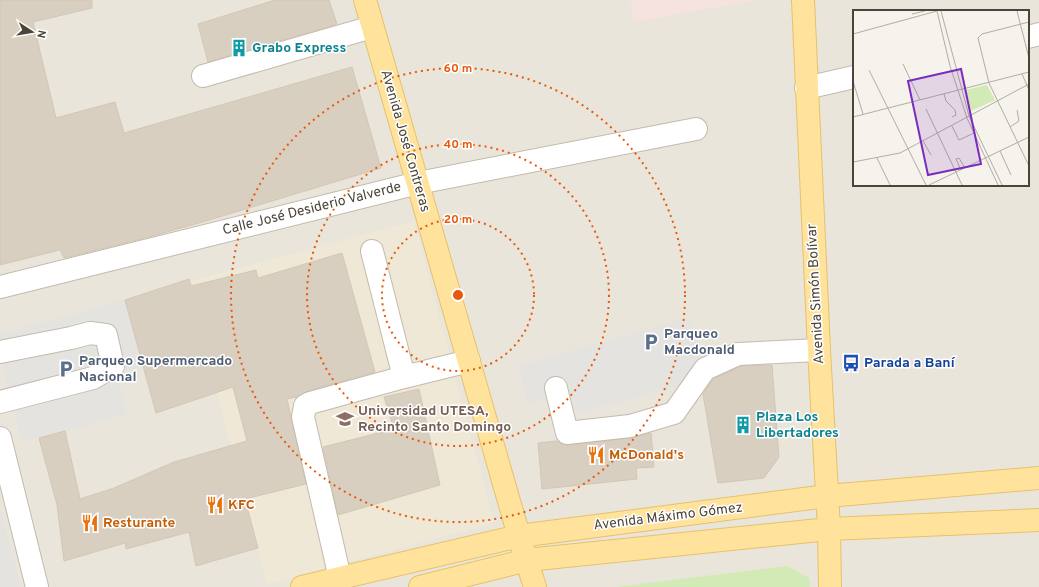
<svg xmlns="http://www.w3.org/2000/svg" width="1039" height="587" viewBox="0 0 1039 587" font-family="Overpass,sans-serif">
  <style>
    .residential { fill: #eae5da; fill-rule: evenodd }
    .education { fill: #efe8d6 }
    .medical { fill: #f6e3e0 }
    .green { fill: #d2eab5 }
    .parking { fill: #e5e3e0 }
    .building { fill: #d8cfc1; stroke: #d3c7b4 }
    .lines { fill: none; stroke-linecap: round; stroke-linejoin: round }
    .minor-casing { stroke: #c2bbae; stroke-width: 24 }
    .major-casing { stroke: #e6c16a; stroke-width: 24 }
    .minor { stroke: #fff; stroke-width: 22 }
    .major { stroke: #ffe39c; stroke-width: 22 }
    .ring { fill: none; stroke: #e8590c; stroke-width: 2; stroke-dasharray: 2 4 }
    .labels { text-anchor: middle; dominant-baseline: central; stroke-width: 3; stroke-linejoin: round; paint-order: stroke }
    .culture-label { font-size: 14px; font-weight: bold; fill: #0d838f; stroke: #fff; text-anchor: start }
    .street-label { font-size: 14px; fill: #4b4439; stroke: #fff }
    .service-label { font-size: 14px; font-weight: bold; fill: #4e5e75; stroke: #fff; text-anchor: start }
    .transit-label { font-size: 14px; font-weight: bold; fill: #164399; stroke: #fff; text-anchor: start }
    .education-label { font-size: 14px; font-weight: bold; fill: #785e54; stroke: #fff; text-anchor: start }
    .food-label { font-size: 14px; font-weight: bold; fill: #c56008; stroke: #fff; text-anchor: start }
    .inset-road { fill: none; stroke: #b2ada4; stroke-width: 1 }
    .view { fill: #7b2cbf; fill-opacity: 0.15; stroke: #7b2cbf; stroke-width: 2 }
    .inset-edge { fill: none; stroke: #4b4439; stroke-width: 2 }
    .centre { fill: #e8590c; stroke: #fff; stroke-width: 2 }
    .ring-label { font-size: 12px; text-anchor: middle; font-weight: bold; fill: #e8590c; stroke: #fff; stroke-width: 3; stroke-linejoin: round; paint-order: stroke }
  </style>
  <rect width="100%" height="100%" fill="#f6f3ec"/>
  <!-- residential -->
  <path class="residential" d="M0,0H1039V587H0ZM854,11H1028V185H854Z"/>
  <!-- education -->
  <path class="education" d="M414,221L494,523L267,584L188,282Z"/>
  <!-- medical -->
  <path class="medical" d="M631,0H757L633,22Z"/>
  <!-- green -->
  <path class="green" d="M787,566L809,578L810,587H616Z"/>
  <!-- parking -->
  <path class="parking" d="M125,300L143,366L117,373L128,414L22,442L0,359V334Z
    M691,317L707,378L578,414L572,392L528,404L518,366Z
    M0,508L21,587H0Z"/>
  <!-- building -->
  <path class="building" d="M0,0H92V8L33,22L56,118L115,102L124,133L352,67L381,168L206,221L145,238L64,258L60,250L0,265Z
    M275,0H329L337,24L208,62L198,24Z
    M342,253L375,372L307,391L297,397L287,399L306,484L245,499L258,548L196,566L189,532L126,549L125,543L64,561L57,505L39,438L65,431L80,499L114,488L174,462L247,441L233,387L156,413L125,300L189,279L191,286L256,270L258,278Z
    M772,365L779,457L764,478L718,483L703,394L713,379L741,366Z
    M419,389L440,485L338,515L323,447L394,429L384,397Z
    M651,433L654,467L636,468L637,479L542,489L538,443L557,441L562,444L568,445L631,438Z"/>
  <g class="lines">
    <!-- minor casing -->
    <g class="minor-casing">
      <path id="minor" d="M1028,37L1039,34
        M203,76L372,27
        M806,88L854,77
        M372,251L404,377
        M0,287L418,183L696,129
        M0,352L71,338L90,333L106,335L113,366L93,378L0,402
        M556,388L567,433L630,426L674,413L705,369L738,354L819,350
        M0,438L37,587
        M340,578L303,417L305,406L310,403L404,377L469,361"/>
    </g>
    <!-- major casing -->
    <g class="major-casing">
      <path id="major" d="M365,0L519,536L535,587
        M803,0L819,350L829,529L830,587
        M302,587L519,536L827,496L1039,478
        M420,587L527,560L829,529L1039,520"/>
    </g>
    <!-- minor -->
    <use href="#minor" class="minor"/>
    <!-- major -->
    <use href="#major" class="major"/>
  </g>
  <!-- distance rings -->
  <g class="ring">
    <circle cx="458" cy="295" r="76"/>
    <circle cx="458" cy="295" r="151"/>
    <circle cx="458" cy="295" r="227"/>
  </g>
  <!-- icons -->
  <defs>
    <g id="building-bare" transform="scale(1.38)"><path d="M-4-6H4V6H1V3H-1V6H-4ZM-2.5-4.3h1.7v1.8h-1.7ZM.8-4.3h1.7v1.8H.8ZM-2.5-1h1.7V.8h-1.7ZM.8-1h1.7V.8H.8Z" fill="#0f9aa8" stroke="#fff" stroke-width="2.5" paint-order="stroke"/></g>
    <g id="parking-bare" transform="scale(1.38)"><path d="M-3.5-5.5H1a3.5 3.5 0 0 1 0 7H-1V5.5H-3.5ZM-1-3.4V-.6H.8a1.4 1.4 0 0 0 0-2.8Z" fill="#5c6f8a" stroke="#fff" stroke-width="2.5" paint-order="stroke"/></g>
    <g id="bus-bare" transform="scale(1.38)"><path d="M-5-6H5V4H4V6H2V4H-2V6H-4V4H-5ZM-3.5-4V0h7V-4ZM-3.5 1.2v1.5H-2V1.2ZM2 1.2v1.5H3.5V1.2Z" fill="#1a4fb4" stroke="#fff" stroke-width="2.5" paint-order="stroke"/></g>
    <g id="university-bare" transform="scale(1.38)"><path d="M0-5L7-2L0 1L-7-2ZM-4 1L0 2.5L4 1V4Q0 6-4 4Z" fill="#8d6e63" stroke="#fff" stroke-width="2.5" paint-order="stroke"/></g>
    <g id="restaurant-bare" transform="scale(1.38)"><path d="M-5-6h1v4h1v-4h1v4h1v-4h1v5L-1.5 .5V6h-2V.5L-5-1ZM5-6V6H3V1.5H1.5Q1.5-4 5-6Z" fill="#e8710a" stroke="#fff" stroke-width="2.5" paint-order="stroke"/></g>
  </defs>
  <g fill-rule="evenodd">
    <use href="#building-bare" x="239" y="48"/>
    <use href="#parking-bare" x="651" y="342"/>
    <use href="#bus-bare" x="851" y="363"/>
    <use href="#parking-bare" x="66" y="369"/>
    <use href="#university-bare" x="345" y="419"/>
    <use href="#building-bare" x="743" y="425"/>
    <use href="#restaurant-bare" x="596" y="455"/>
    <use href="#restaurant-bare" x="215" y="505"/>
    <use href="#restaurant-bare" x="90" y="523"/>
  </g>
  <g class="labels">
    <!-- culture labels -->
    <g class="culture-label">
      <text x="252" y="48">Grabo Express</text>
      <text x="756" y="417">Plaza Los<tspan x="756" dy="16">Libertadores</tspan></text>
    </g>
    <!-- street labels -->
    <g class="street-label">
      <text transform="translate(405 141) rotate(74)">Avenida José Contreras</text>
      <text transform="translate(312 209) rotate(-14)">Calle José Desiderio Valverde</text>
      <text transform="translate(816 294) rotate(-93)">Avenida Simón Bolívar</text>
      <text transform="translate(668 517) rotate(-7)">Avenida Máximo Gómez</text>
    </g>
    <!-- service labels -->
    <g class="service-label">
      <text x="664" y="334">Parqueo<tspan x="664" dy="16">Macdonald</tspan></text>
      <text x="79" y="361">Parqueo Supermercado<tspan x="79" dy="16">Nacional</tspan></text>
    </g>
    <!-- transit labels -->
    <g class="transit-label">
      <text x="864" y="363">Parada a Baní</text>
    </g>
    <!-- education labels -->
    <g class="education-label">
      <text x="358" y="411">Universidad UTESA,<tspan x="358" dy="16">Recinto Santo Domingo</tspan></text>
    </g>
    <!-- food labels -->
    <g class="food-label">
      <text x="609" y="455">McDonald's</text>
      <text x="228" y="505">KFC</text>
      <text x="103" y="523">Resturante</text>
    </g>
  </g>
  <!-- overview -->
  <g transform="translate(853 10)">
    <rect width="176" height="176" fill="#f6f3ec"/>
    <path d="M134,75L142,90L118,101L112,80Z" fill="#d2eab5"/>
    <path class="inset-road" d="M84,1L97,56L114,108L145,175M88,1L116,106L149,175M164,1L176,48M59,4L72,1M176,12L129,24L125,28L136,73L176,156M0,24L84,1M50,54L67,90M16,60L73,175M169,64L176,80M0,71L10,104M91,84L93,91L102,100L103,105L99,107M73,99L109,175M0,107L176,62M99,116L106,130L121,123M157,117L166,111L164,100M70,131L78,145M147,141L158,165M24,148L37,175M0,152L47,143L176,74M108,160L103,149L106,148L112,158M76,175L176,127"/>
    <path class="view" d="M108,59L128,154L75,165L55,71Z"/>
    <rect width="176" height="176" class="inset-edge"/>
  </g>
  <circle cx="458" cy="295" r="6" class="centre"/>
  <g class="ring-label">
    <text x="458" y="72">60 m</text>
    <text x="458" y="148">40 m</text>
    <text x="458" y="223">20 m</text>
  </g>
  <!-- north arrow -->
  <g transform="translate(32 32) rotate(102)" stroke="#ffffff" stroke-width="3" paint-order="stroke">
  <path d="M0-3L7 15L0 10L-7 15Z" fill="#4b4439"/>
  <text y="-6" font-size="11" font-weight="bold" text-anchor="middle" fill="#4b4439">N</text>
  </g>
</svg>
